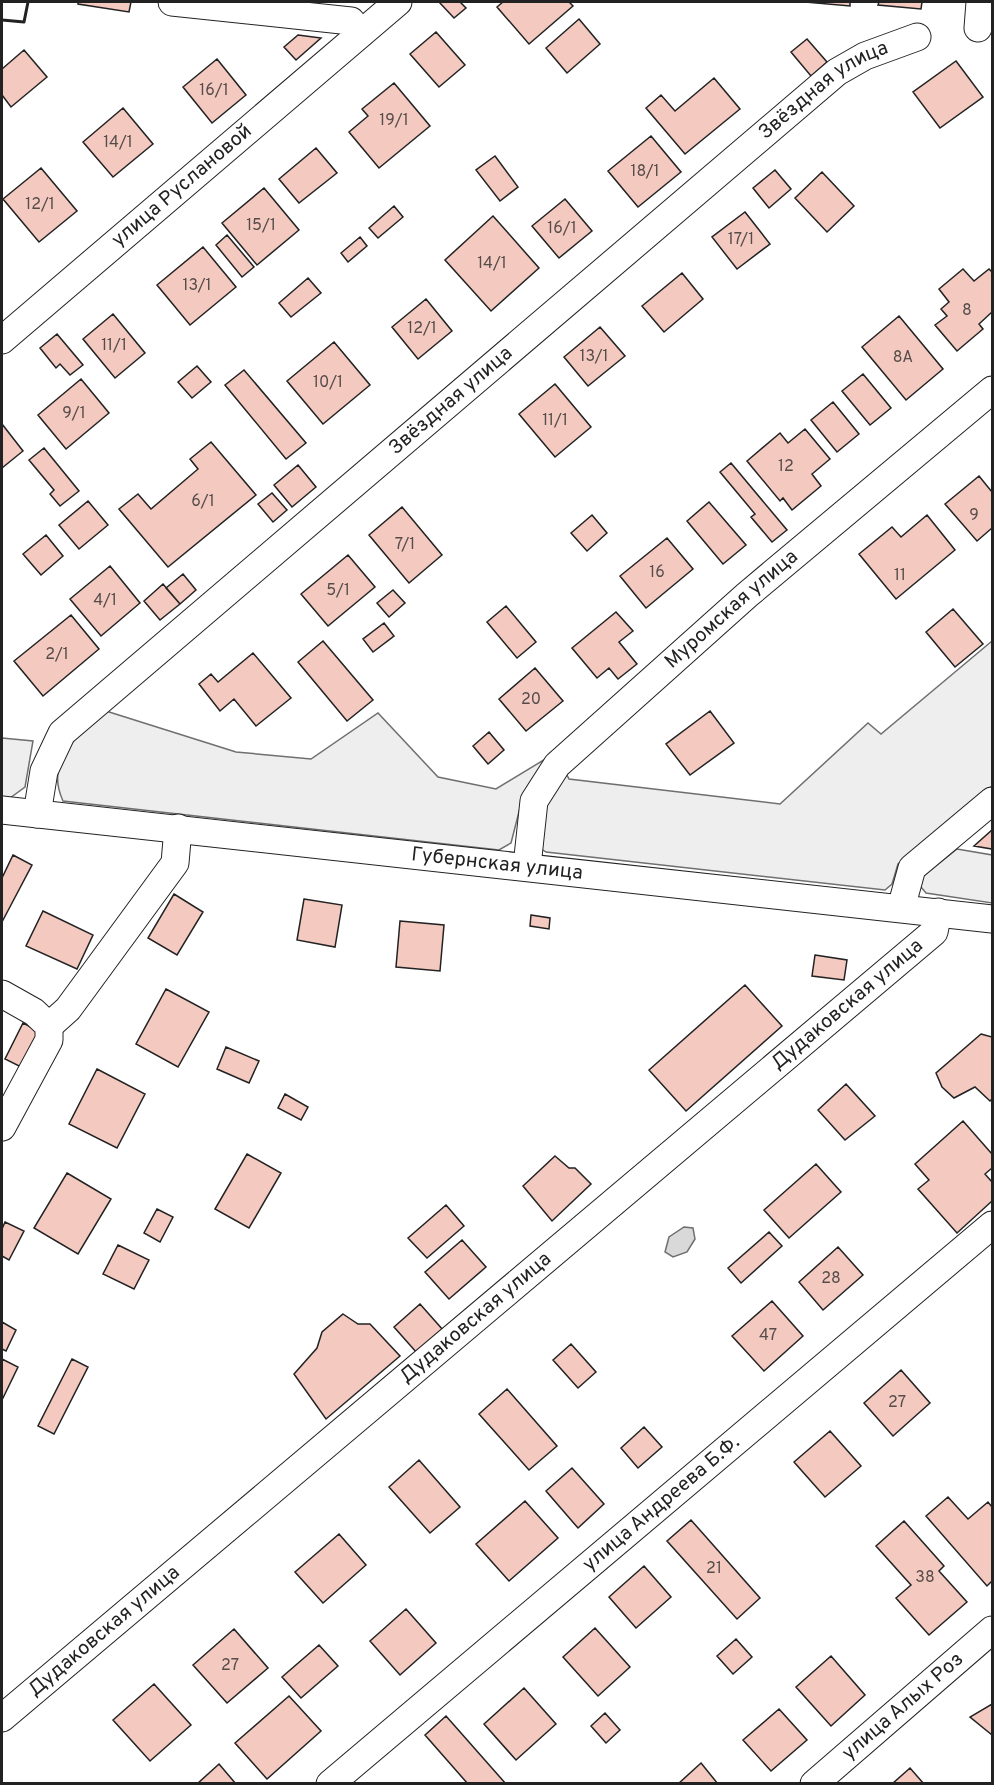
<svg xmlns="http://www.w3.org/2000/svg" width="994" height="1785" viewBox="0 0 994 1785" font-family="Overpass,sans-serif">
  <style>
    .green { fill: #eee; stroke: #6f6f6f; stroke-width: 1.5 }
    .water { fill: #d9d9d9; stroke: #6f6f6f; stroke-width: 1.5 }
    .building { fill: #f3c9c0; stroke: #222; stroke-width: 1.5 }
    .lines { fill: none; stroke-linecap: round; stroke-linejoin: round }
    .minor-casing { stroke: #222; stroke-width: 29 }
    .minor { stroke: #fff; stroke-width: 27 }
    .wall { stroke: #222; stroke-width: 3 }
    .labels { text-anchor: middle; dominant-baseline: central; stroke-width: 4.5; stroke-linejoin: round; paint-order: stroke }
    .number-label { font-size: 16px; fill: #564c4a }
    .street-label { font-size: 20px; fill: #222; stroke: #fff }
  </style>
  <rect width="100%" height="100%" fill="#fff"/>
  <!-- green -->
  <path class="green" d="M992,641V786L898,864L892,884L885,890L546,852L540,848L545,803L565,771L569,779L780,804L868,723L881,734Z
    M106,711L236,752L311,759L378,713L438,777L496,789L547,758L522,800L511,843L499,850L63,801C44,760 78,735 106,711Z
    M2,738L33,741L25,787L10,798L2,797Z
    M957,849L992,855V903L926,893L921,887V878Z"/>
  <!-- water -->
  <path class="water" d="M684,1227L693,1228L695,1239L687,1252L673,1257L665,1252L669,1237Z"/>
  <!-- building -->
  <path class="building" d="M78,2H131L129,12L78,4Z
    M439,2H460L466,8L454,18Z
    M503,2H569L573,6L529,44L497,7Z
    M805,2H850V6Z
    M879,2H922L921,9L878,5Z
    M579,19L600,44L567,73L546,48Z
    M436,32L465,65L439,87L410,54Z
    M298,35L321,38L296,60L284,47Z
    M807,39L827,62L811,76L791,52Z
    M24,50L47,77L11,107L2,95V69Z
    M217,59L246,95L212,123L183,87Z
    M956,61L983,97L940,128L913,92Z
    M714,78L740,109L685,154L646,108L661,95L675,111Z
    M394,83L430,126L379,168L349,132L368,116L362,109Z
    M123,108L153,144L113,177L83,142Z
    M651,136L681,172L638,207L608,171Z
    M316,148L337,173L299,203L279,179Z
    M495,156L518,187L500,201L476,170Z
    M41,168L77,211L39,242L3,199Z
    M775,170L791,189L769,208L753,188Z
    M822,172L854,206L827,232L795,198Z
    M264,188L299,230L257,265L222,223Z
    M565,199L592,231L559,258L532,226Z
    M394,206L403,217L378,238L369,228Z
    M745,212L770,244L737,269L712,237Z
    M493,216L539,268L491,311L445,260Z
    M227,235L254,267L242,277L216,245Z
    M360,237L367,246L348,262L341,253Z
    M203,247L236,287L190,325L157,285Z
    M963,269L974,281L989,269L992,272V312L979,324L983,329L957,351L935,325L947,316L941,309L949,302L939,289Z
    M682,273L703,299L664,332L642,306Z
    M308,278L321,293L291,317L279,303Z
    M426,299L452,331L418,359L392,327Z
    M113,314L145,353L115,378L83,339Z
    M899,316L943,369L906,400L862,347Z
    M600,327L625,356L588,386L564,357Z
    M57,334L83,365L70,375L60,364L56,368L40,348Z
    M334,342L370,385L323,424L287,381Z
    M197,366L211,382L192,398L178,382Z
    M244,370L306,443L286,459L225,385Z
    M863,374L891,408L870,425L842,391Z
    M81,379L109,413L66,449L38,415Z
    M555,384L591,427L555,457L519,414Z
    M833,402L859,434L837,452L811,420Z
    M2,424L23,451L2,468Z
    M805,429L830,459L812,474L821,486L792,510L783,498L780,501L747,461L780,433L788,443Z
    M211,442L256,495L168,567L119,509L138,494L151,509L198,469L190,459Z
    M44,448L79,491L60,506L50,494L54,490L29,460Z
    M731,463L787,530L772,542L751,517L755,514L720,472Z
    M298,465L316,487L292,507L274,485Z
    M979,476L992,492V528L977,541L945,504Z
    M272,493L287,510L273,522L258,504Z
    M88,501L108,525L79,549L59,525Z
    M709,502L746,545L723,564L687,521Z
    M402,507L442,555L409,583L369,535Z
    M592,515L607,533L587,551L571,533Z
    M927,515L955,550L896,599L859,554L892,527L901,537Z
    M46,535L63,556L41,575L23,554Z
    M667,538L693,569L646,608L620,576Z
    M348,555L375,587L328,626L301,594Z
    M110,566L140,603L101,636L70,599Z
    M183,574L196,590L180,604L166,588Z
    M163,584L180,604L160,620L144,601Z
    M393,590L405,603L389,617L377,603Z
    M506,606L536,642L517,658L487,622Z
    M953,609L983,644L955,667L926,632Z
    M616,612L633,631L619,642L637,664L618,679L609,668L597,678L572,648Z
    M71,615L99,649L43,696L14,661Z
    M384,623L394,636L373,652L363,639Z
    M323,641L373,700L347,721L298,662Z
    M253,653L291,698L256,726L234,699L220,711L199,684L211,674L218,682Z
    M535,668L563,701L526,731L499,699Z
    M710,711L734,743L690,775L666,744Z
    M489,732L504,750L488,764L473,746Z
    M992,830V849L974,846Z
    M13,855L32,865L2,922V878Z
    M174,894L203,912L177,955L148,938Z
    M304,899L342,905L335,947L297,940Z
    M43,911L93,935L77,969L26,946Z
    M531,915L550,918L549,929L530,926Z
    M400,921L444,925L440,971L396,967Z
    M815,955L847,960L844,980L812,976Z
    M745,985L782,1026L686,1111L649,1070Z
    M166,989L209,1012L178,1067L136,1044Z
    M23,1023L55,1039L37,1075L5,1059Z
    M981,1034L992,1037V1099L990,1101L975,1087L954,1098L942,1087L936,1073Z
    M226,1047L259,1061L249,1083L217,1069Z
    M97,1069L145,1094L117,1148L69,1124Z
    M846,1084L875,1116L845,1140L818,1110Z
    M285,1094L308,1107L301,1120L278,1108Z
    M963,1121L992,1154V1168L985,1174L992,1182V1201L957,1233L918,1189L929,1180L915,1164Z
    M247,1154L281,1173L249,1228L215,1209Z
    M555,1156L569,1168H575L591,1184L552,1221L523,1186Z
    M816,1164L841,1192L789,1238L764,1210Z
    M67,1173L111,1199L78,1254L34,1228Z
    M446,1205L464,1226L427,1258L408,1238Z
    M157,1209L173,1217L160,1242L144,1233Z
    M5,1222L24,1231L9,1260L2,1256V1229Z
    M769,1232L782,1246L741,1283L728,1268Z
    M462,1240L486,1267L449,1299L425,1272Z
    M118,1245L149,1260L134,1289L103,1274Z
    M838,1247L863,1275L823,1310L799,1282Z
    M772,1301L803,1336L764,1371L732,1336Z
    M420,1304L443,1330L417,1353L394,1327Z
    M343,1314L358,1324H370L400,1356L326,1419L294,1374L317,1348L322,1332Z
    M2,1322L16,1330L6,1351L2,1349Z
    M571,1344L596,1372L578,1388L553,1360Z
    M2,1359L18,1367L2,1400Z
    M72,1359L88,1367L54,1434L38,1426Z
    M901,1370L930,1403L893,1436L864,1403Z
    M507,1389L557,1446L529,1470L479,1414Z
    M644,1427L662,1447L638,1468L621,1448Z
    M830,1431L861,1466L825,1497L794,1462Z
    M419,1460L460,1507L430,1533L389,1487Z
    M572,1468L604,1504L578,1528L546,1491Z
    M948,1497L968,1519L988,1502L992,1507V1581L987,1586L926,1516Z
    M525,1501L558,1538L509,1581L476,1544Z
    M691,1520L760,1598L737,1619L667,1541Z
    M904,1521L944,1566L939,1571L967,1602L929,1635L896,1598L911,1585L876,1546Z
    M339,1534L366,1565L323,1603L295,1572Z
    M644,1566L671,1597L636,1628L609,1597Z
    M406,1609L436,1643L400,1675L370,1641Z
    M595,1628L630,1667L598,1696L563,1657Z
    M234,1629L268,1668L227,1703L193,1665Z
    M736,1639L752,1657L733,1674L717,1656Z
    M319,1645L338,1666L301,1698L282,1677Z
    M831,1656L865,1695L831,1726L796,1687Z
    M154,1684L191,1725L150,1761L113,1720Z
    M524,1688L556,1724L516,1760L484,1724Z
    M289,1696L321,1731L267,1779L235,1743Z
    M992,1704V1735L970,1717Z
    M779,1709L807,1740L771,1771L743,1740Z
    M605,1713L620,1730L606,1743L591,1726Z
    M446,1716L506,1784H468L425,1735Z
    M701,1763L718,1784H678Z
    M219,1764L236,1784H197Z
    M910,1768L924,1784H892Z"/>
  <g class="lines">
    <!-- minor casing -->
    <g class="minor-casing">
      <g id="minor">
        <path d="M172,2L351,21L361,33"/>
        <path d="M978,28L980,2"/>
        <path id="s1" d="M2,340L398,2"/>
        <path id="s2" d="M2,810L992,919"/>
        <path id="s3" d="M37,814L44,771L62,733L837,72L865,56L917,37"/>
        <path id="s4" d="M527,866L534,801L557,765L747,595L992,390"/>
        <path d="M901,908L912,868L992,801"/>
        <path d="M2,994L34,1012L49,1026V1040L2,1127"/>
        <path d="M49,1026L68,1009L175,863L178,828"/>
        <path id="s5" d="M2,1718L934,932L938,912"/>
        <path id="s6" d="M330,1784L992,1225"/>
        <path id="s7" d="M814,1784L992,1630"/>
      </g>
    </g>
    <!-- minor -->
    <use href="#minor" class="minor"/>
    <!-- wall -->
    <path class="wall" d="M2,20L24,22L28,2"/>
  </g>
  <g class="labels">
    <!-- number labels -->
    <g class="number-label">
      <text x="214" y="91">16/1</text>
      <text x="394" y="121">19/1</text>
      <text x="118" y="143">14/1</text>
      <text x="645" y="172">18/1</text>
      <text x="40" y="205">12/1</text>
      <text x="261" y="226">15/1</text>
      <text x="562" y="229">16/1</text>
      <text x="741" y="240">17/1</text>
      <text x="492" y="264">14/1</text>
      <text x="197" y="286">13/1</text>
      <text x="967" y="311">8</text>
      <text x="422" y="329">12/1</text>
      <text x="114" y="346">11/1</text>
      <text x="594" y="357">13/1</text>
      <text x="903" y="358">8А</text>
      <text x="328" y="383">10/1</text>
      <text x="74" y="414">9/1</text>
      <text x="555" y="421">11/1</text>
      <text x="786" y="467">12</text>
      <text x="203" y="502">6/1</text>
      <text x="974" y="516">9</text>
      <text x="405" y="545">7/1</text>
      <text x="657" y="573">16</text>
      <text x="900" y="576">11</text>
      <text x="338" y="591">5/1</text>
      <text x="105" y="601">4/1</text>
      <text x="57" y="655">2/1</text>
      <text x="531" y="700">20</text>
      <text x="831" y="1279">28</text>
      <text x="768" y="1336">47</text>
      <text x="897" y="1403">27</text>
      <text x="714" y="1569">21</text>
      <text x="925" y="1578">38</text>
      <text x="230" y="1666">27</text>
    </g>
    <!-- street labels -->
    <g class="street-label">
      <text stroke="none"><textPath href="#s3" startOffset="1083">Звёздная улица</textPath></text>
      <text stroke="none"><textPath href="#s1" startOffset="237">улица Руслановой</textPath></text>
      <text stroke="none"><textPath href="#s3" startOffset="597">Звёздная улица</textPath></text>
      <text stroke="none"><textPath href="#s4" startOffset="342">Муромская улица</textPath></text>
      <text stroke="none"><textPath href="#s2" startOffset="498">Губернская улица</textPath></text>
      <text stroke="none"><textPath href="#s5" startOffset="1106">Дудаковская улица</textPath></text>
      <text stroke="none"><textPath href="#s5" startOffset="620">Дудаковская улица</textPath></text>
      <text stroke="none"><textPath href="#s6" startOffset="434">улица Андреева Б.Ф.</textPath></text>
      <text stroke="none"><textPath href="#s5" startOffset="134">Дудаковская улица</textPath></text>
      <text stroke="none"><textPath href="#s7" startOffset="118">улица Алых Роз</textPath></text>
    </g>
  </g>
  <!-- border -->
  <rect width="994" height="1785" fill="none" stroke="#222222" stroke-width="6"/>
</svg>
